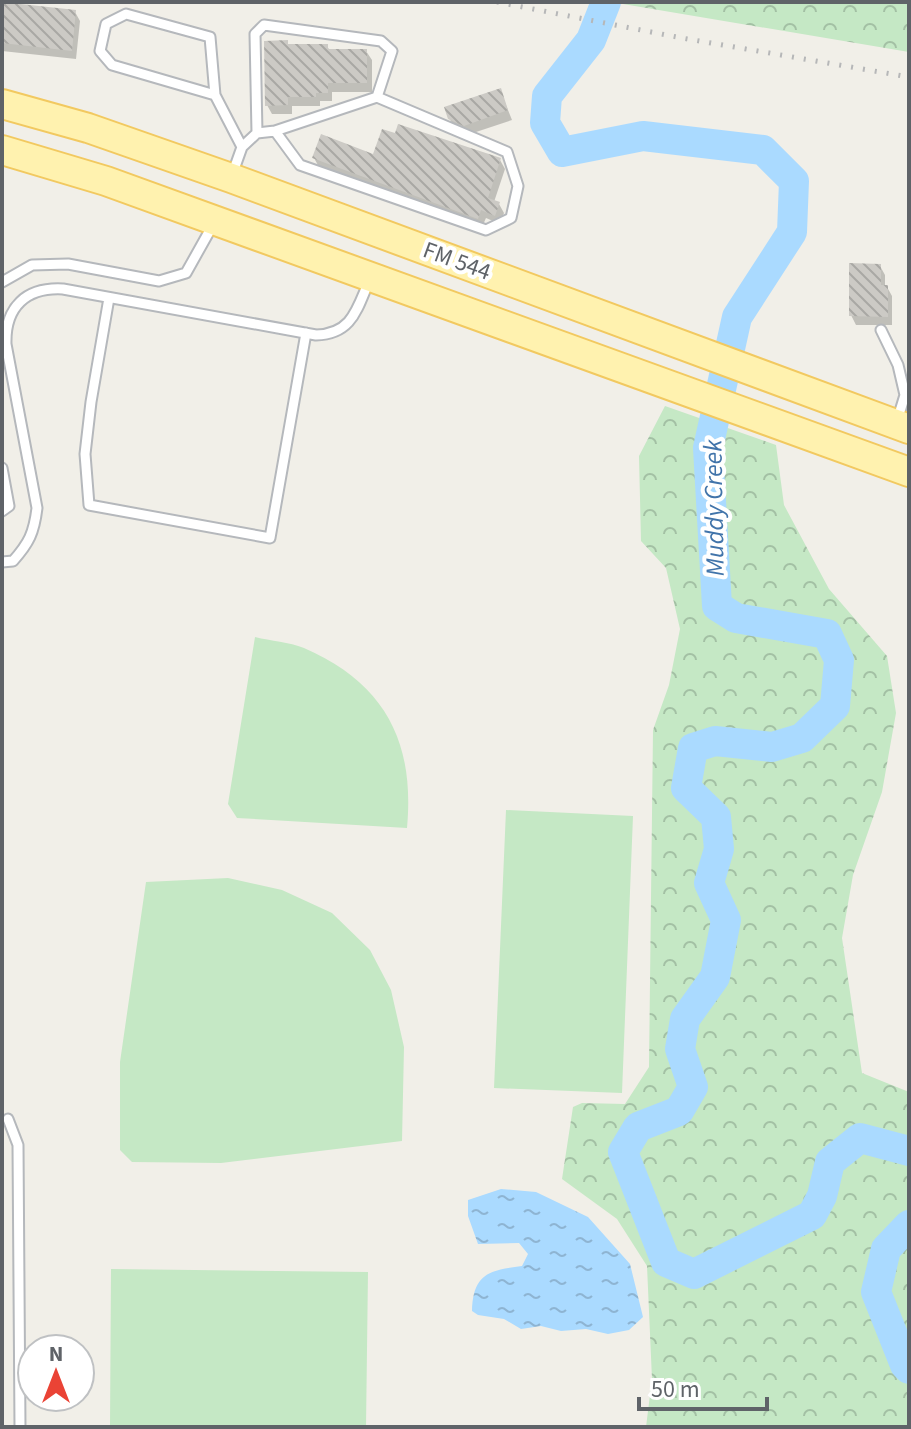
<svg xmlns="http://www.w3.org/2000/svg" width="911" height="1429" viewBox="0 0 911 1429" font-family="'Source Sans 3',sans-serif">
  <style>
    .forest { fill: url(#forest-crowns) }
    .garden { fill: #c5e8c5 }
    .water { fill: url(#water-ripples) }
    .shadow { fill: #0003 }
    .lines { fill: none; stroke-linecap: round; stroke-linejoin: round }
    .river { stroke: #aadaff; stroke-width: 30 }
    .building { fill: url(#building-back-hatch) }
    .service-casing { stroke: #b5b8bc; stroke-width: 13 }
    .primary-casing { stroke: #f2c960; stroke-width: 32 }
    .service { stroke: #fff; stroke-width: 9 }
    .primary { stroke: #fff2af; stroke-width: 28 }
    .rail { stroke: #b6b7b8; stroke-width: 5; stroke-dasharray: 2 10; stroke-linecap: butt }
    .labels { text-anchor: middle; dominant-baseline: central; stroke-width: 8; stroke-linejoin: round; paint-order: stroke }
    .street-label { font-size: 24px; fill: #5f6368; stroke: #fff }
    .water-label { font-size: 26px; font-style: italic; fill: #4174aa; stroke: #fff }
  </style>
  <defs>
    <pattern id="forest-crowns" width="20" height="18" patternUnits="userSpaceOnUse" patternTransform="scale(2)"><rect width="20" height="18" fill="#c5e8c5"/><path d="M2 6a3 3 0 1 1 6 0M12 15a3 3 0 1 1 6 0" fill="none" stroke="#a3c0a4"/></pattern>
    <pattern id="water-ripples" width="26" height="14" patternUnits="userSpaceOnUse" patternTransform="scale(2)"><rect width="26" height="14" fill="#aadaff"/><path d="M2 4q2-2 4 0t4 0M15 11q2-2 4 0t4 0" fill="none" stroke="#8eb4d2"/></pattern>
    <pattern id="building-back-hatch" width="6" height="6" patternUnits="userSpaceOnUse" patternTransform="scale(2)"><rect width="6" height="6" fill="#cccac5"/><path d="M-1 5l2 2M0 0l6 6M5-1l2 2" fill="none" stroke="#a9a8a4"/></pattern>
  </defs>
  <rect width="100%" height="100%" fill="#f1efe8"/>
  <!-- forest -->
  <path class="forest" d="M611,2H909V52Z
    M665,406L776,445L784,505L829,589L887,656L896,713L882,792L853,875L842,938L862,1073L909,1092V1427H646L652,1379L647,1266L617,1219L562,1179L573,1107L582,1103L625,1104L649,1067L653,730L669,685L680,629L666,568L641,541L639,456Z"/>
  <!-- garden -->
  <path class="garden" d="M255,637C271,641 289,642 304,648C385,683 415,742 407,828L237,818L228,804Z
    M506,810L633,816L622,1093L494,1088Z
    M228,878L282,890L332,913L370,950L391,990L404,1047L402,1141L221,1163L132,1162L120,1150V1062L146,882Z
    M111,1269L368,1272L366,1427H110Z"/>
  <!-- water -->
  <path class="water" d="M501,1189L536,1192L588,1217L630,1264L643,1317L629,1330L608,1334L586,1329L561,1331L541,1326L521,1329L504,1319L478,1315L472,1311C473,1274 489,1270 522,1266L528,1254L519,1243L478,1244L468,1216V1200Z"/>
  <!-- shadow -->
  <path class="shadow" d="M2,4L75,12L80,21L76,59L2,51Z
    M288,46H327L330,51H366L372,60V92H332V101H320V106H292V114H272L267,105Z
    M500,90L512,120L470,134L455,128L449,118Z
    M374,157L500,160L505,169L494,202L499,204L504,213L500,224L486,218L482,227L319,167L314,158Z
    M880,266L885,275V287H887L892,296V325H856L851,315Z"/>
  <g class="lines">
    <!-- river -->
    <path class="river" d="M606,2L591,40L547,96L545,123L562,152L643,136L763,150L794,181L792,232L737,317L708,448L717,606L736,618L827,634L839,660L835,706L802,738L772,747L715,741L693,748L686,788L716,817L719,849L709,883L726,920L715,977L685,1019L680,1049L693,1087L679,1111L638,1127L623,1152L666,1262L694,1274L812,1215L822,1196L830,1162L860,1138L909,1151
      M909,1225L886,1249L876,1292L905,1365L909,1369"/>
  </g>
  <!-- building -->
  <path class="building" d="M2,2L76,10L72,51L2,43Z
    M288,40V44H328V49H367V83H328V93H316V97H288V105L265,106L264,41Z
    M501,88L508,110L464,126L448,119L444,107Z
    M398,124L501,158L488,198L500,202L495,216L481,210L478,219L312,158L321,134L373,154L382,129L395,133Z
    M849,263L881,264V285H888V317L849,316Z"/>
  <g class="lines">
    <!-- service casing -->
    <g class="service-casing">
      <path id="service" d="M215,95L210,37L126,14L106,24L100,51L112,65L215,95L242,147L232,175
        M257,133L255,34L264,25L381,41L392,51L377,97L507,152L518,186L511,218L486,230L300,165L275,131
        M242,147L257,133L275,131L377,97
        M2,282L32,265L68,264L159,281L186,273L214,223
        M109,298L91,402L85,454L89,505L270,538L306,333
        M881,330L898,365L905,395L897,421
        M2,468L9,506L2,511
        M2,562L13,561C29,543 34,533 37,508L6,344C5,307 26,287 63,289L316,335C353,334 357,308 370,279
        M8,1119L18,1145L20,1427"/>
    </g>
    <!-- primary casing -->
    <g class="primary-casing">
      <path id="primary" d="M2,104L88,128L231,178L909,429
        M2,150L106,181L909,472"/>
    </g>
    <!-- service -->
    <use href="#service" class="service"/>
    <!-- primary -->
    <use href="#primary" class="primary"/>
    <!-- rail -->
    <path class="rail" d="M497,2L682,38L909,77"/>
  </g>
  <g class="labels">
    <!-- street labels -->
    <g class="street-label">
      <text transform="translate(457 261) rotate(20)">FM 544</text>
    </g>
    <!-- water labels -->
    <g class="water-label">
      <text transform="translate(714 508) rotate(-91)">Muddy Creek</text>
    </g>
  </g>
  <!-- border -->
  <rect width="911" height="1429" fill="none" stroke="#5f6368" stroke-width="8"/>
  <!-- north arrow -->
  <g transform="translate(56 1373)"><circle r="38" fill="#ffffff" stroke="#bfc1c3" stroke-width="2"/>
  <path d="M0-6L14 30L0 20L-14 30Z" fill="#ea4335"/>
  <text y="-12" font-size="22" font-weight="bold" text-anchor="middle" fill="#5f6368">N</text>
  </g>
  <!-- scale -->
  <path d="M639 1397v12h128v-12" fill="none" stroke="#5f6368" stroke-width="4"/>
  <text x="651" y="1397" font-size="24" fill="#5f6368" stroke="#ffffff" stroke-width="6" paint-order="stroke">50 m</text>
</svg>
